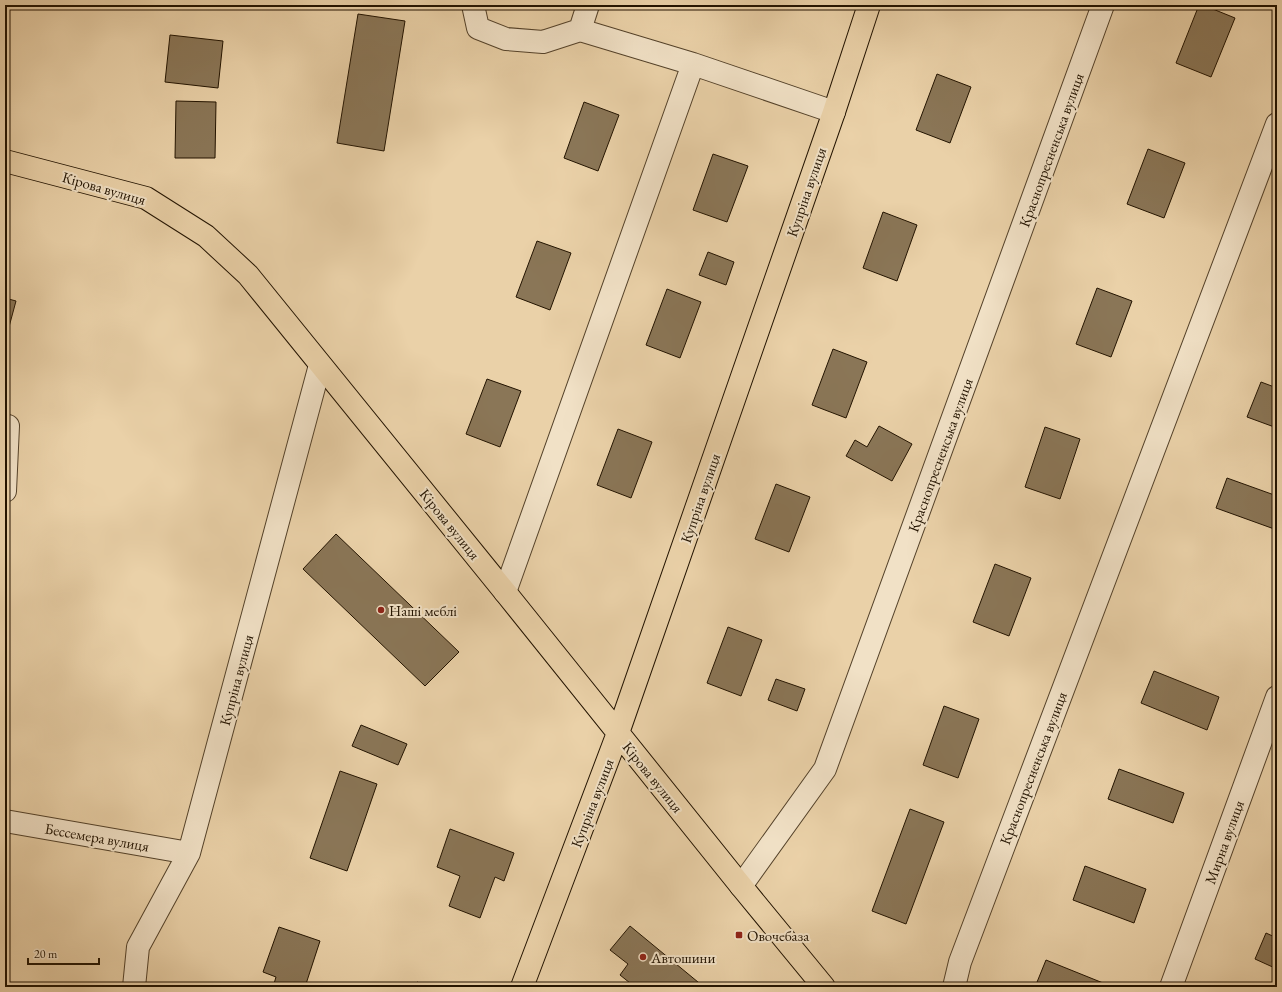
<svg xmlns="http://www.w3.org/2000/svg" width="1282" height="992" viewBox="0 0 1282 992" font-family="'EB Garamond',serif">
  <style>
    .building { fill: #8a7657; stroke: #221300 }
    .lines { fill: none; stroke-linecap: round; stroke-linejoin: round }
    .minor-casing { stroke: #54422a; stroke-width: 24 }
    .major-casing { stroke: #221300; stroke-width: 24 }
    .minor { stroke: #f1e1c6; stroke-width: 22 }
    .major { stroke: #ead1a8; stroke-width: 22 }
    .poi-dot { fill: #8f2418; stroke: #f1e1c6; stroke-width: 1.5 }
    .labels { text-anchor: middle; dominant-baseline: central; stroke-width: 4; stroke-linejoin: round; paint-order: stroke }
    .street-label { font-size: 15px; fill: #221300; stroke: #f1e1c6 }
    .poi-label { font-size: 15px; fill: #221300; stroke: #f1e1c6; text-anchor: start }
  </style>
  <rect width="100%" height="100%" fill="#ead1a8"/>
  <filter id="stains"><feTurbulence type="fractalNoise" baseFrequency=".005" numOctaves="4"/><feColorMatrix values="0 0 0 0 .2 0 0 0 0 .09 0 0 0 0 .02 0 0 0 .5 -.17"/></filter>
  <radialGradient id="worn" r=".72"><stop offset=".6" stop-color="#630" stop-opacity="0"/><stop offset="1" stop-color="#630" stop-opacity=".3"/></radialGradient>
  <!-- building -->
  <path class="building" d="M1199,5H1203L1235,18L1211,77L1176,63Z
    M358,14L405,21L384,151L337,143Z
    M170,35L223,41L218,88L165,82Z
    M937,74L971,87L950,143L916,130Z
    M176,101L216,102L215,158H175Z
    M584,102L619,115L598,171L564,158Z
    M1148,149L1185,163L1164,218L1127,204Z
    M713,154L748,166L727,222L693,210Z
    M883,212L917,225L897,281L863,268Z
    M537,241L571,253L550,310L516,297Z
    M708,252L734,262L726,285L699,275Z
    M1097,288L1132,301L1111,357L1076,344Z
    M667,289L701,302L680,358L646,345Z
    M5,298L16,301L6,338H5Z
    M833,349L867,362L846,418L812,405Z
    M487,379L521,391L500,447L466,434Z
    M1261,382L1277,388V428L1247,417Z
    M879,426L912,444L892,481L846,456L855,440L867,447Z
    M1045,427L1080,439L1060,499L1025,487Z
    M618,429L652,442L631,498L597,485Z
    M1227,478L1277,496V530L1216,508Z
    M776,484L810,497L789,552L755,539Z
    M336,534L459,652L425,686L303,569Z
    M995,564L1031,578L1009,636L973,622Z
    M728,627L762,640L741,696L707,683Z
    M1154,671L1219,697L1207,730L1141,703Z
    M776,679L805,689L797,711L768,700Z
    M944,706L979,719L958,778L923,765Z
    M361,725L407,744L398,765L352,746Z
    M1119,769L1184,793L1173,823L1108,799Z
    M340,771L377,784L347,871L310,858Z
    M910,809L944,822L906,924L872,911Z
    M450,829L514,853L504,881L495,877L480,918L449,906L460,876L437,867Z
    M1085,866L1146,889L1134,923L1073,900Z
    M630,926L704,987H635L620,975L628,964L610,950Z
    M279,927L320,941L305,987H273L276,977L263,972Z
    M1266,933L1277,938V969L1255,959Z
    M1046,960L1113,987H1035Z
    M417,982L431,987H415Z"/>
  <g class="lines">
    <!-- minor casing -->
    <g class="minor-casing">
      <path id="minor" d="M473,5L478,28L506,39L543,42L580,30
        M693,64L834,112
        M5,426H8L5,491
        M505,592L693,64L580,30L588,5
        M5,821L189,853
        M741,886L825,769L1103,5
        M134,987L138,947L189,853L320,365
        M954,987L960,962L1277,124
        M1171,987L1277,697"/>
    </g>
    <!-- major casing -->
    <g class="major-casing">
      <path id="major" d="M5,161L146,198L206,236L248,275L505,592L741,886L824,987
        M522,987L618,733L834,112L869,5"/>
    </g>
    <!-- minor -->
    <use href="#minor" class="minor"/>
    <!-- major -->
    <use href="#major" class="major"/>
  </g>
  <!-- markers -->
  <g class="poi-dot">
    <circle cx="381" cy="610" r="4"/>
    <rect x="735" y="931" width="8" height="8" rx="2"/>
    <circle cx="643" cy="957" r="4"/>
  </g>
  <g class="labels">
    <!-- street labels -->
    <g class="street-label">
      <text transform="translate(1051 150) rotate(-70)">Краснопресненська вулиця</text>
      <text transform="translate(104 188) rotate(16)">Кірова вулиця</text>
      <text transform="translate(806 192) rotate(-71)">Купріна вулиця</text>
      <text transform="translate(940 455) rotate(-70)">Краснопресненська вулиця</text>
      <text transform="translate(700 498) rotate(-71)">Купріна вулиця</text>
      <text transform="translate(450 524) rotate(51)">Кірова вулиця</text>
      <text transform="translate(236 680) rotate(-75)">Купріна вулиця</text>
      <text transform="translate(1033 768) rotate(-69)">Краснопресненська вулиця</text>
      <text transform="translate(653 777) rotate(51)">Кірова вулиця</text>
      <text transform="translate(592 803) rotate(-69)">Купріна вулиця</text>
      <text transform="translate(97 837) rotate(10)">Бессемера вулиця</text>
      <text transform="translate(1224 842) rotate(-70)">Мирна вулиця</text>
    </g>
    <!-- poi labels -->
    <g class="poi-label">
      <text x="389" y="610">Наші меблі</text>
      <text x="747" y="935">Овочебаза</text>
      <text x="651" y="957">Автошини</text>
    </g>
  </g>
  <!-- margin -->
  <rect width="1282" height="992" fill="none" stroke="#ead1a8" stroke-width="20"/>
  <rect x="6" y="6" width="1270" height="980" fill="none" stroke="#221300" stroke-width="2"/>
  <rect x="10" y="10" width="1262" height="972" fill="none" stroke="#221300"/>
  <!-- scale -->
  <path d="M28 958v6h71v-6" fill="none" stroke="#221300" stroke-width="2"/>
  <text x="34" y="958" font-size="12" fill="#221300" stroke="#f1e1c6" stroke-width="3" paint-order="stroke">20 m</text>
  <rect width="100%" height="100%" filter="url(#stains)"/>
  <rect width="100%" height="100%" fill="url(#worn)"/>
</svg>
